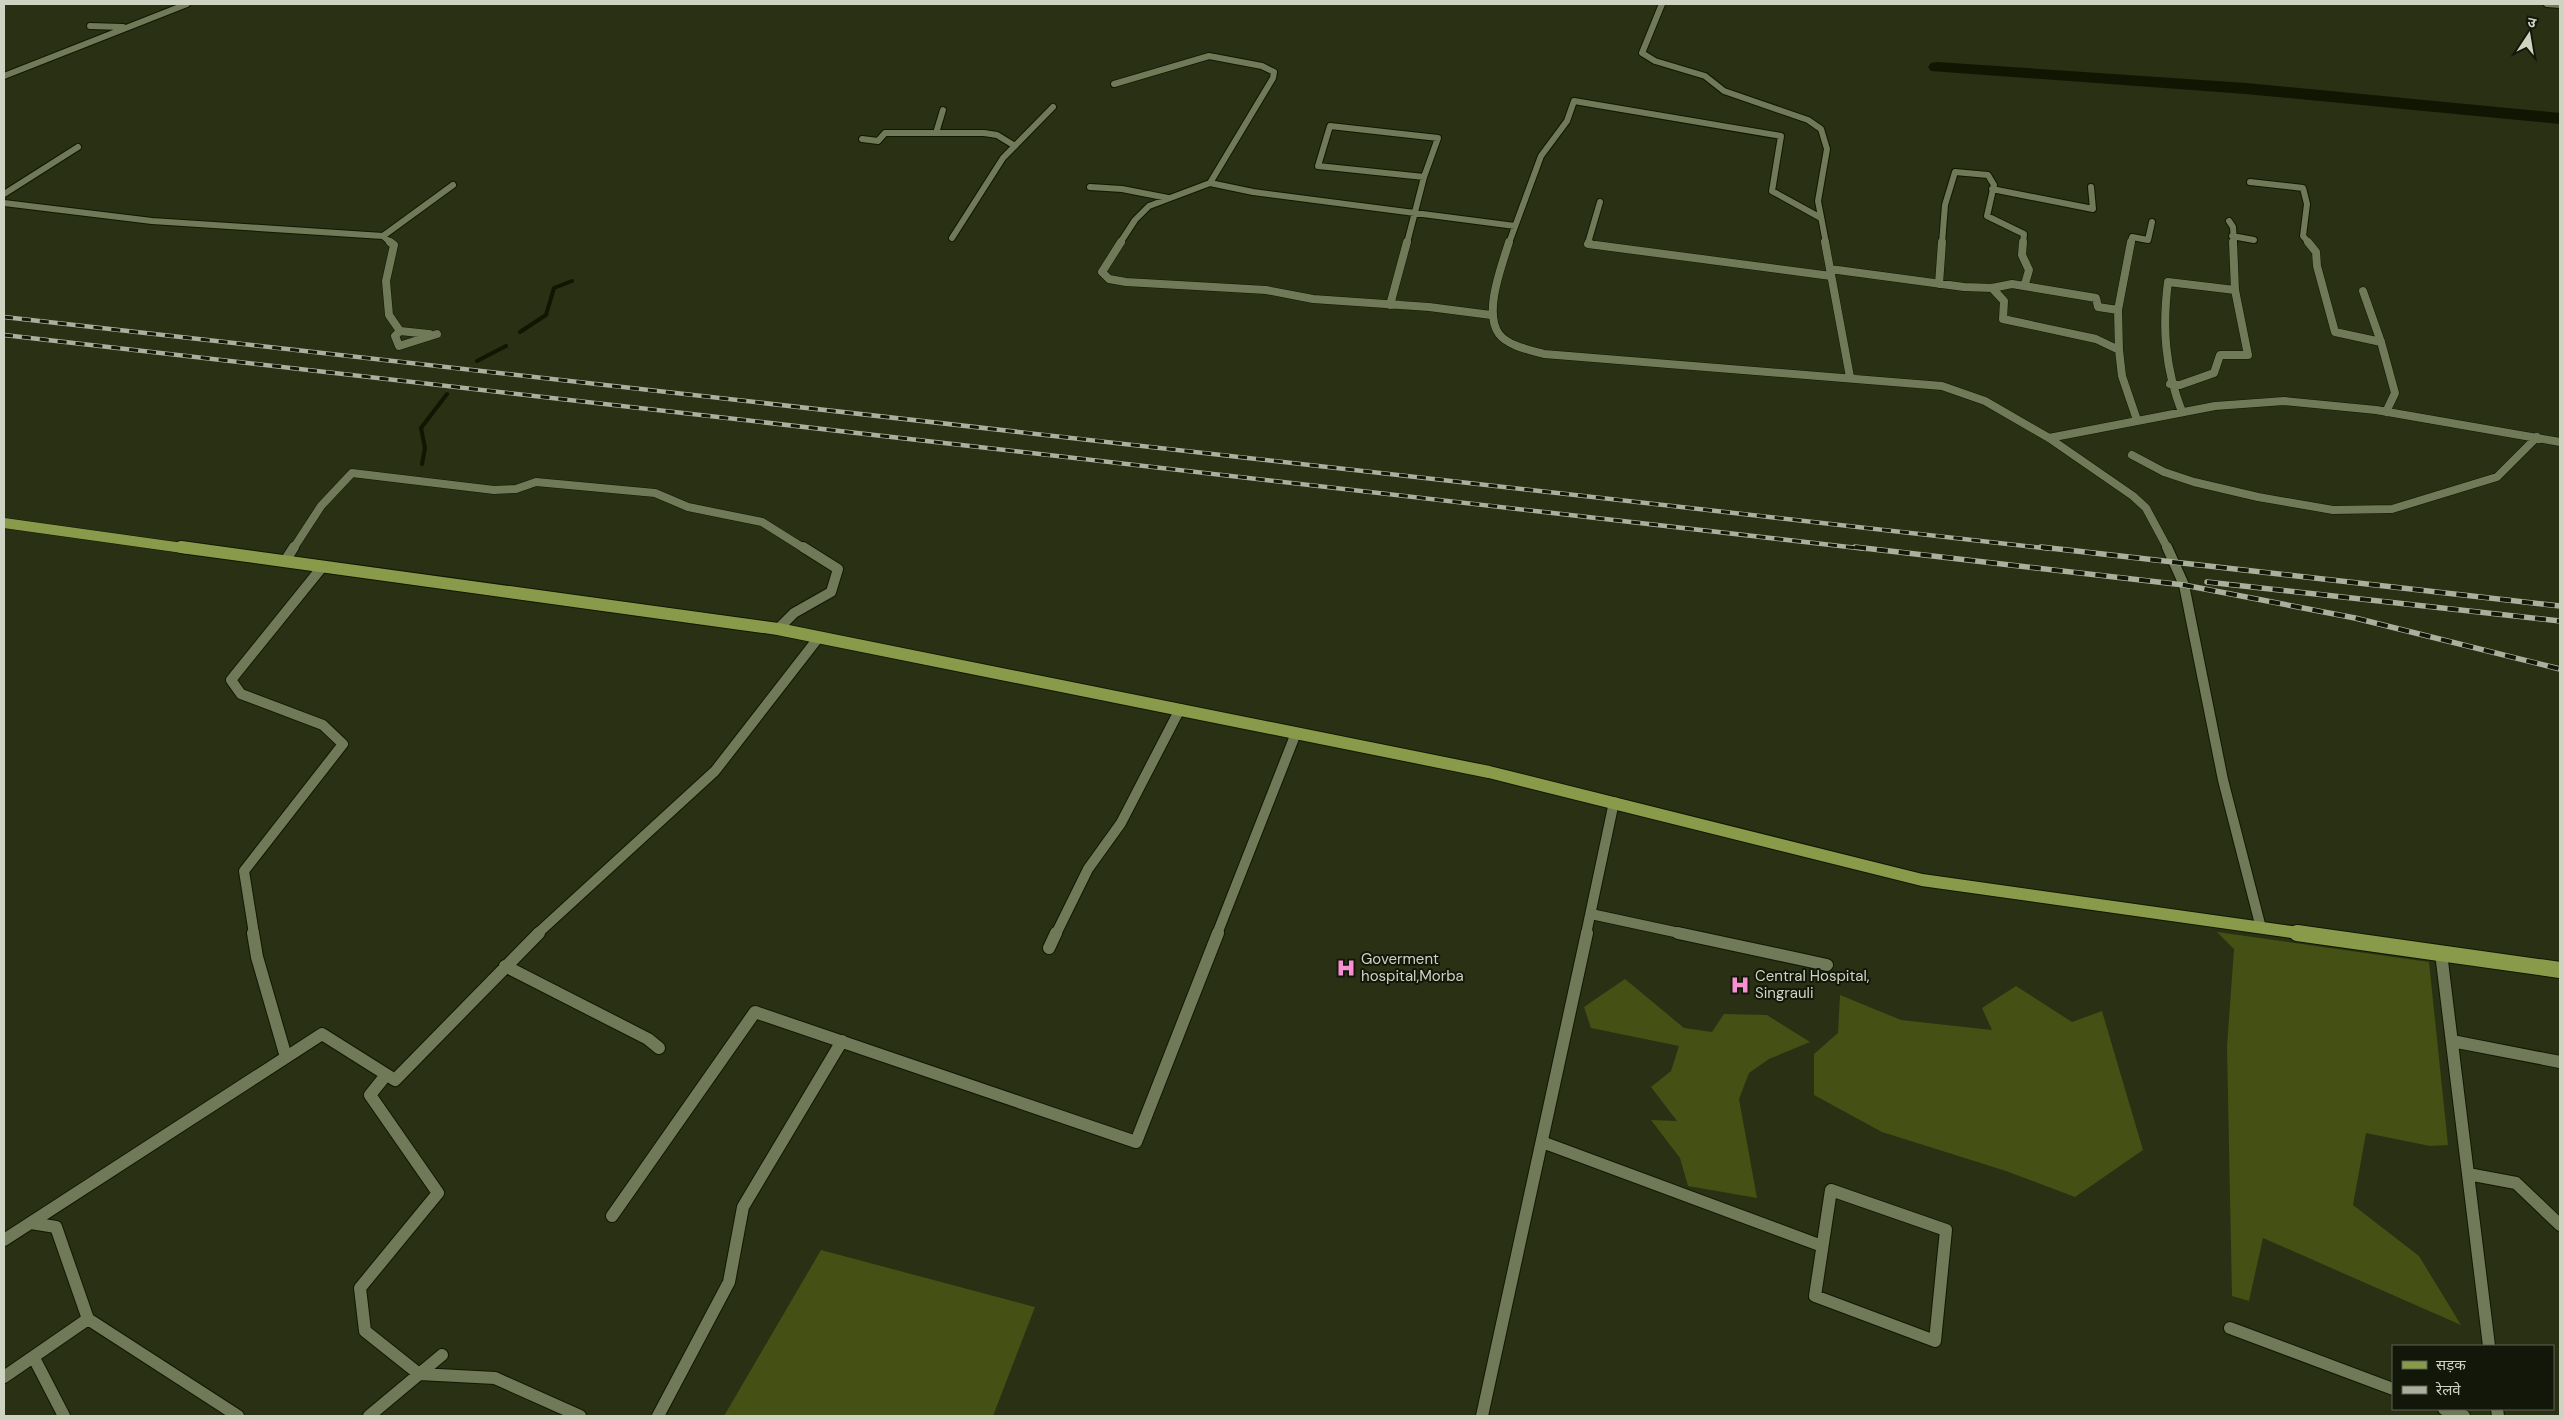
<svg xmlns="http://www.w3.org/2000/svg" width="2564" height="1420" viewBox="0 0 2564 1420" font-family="'DM Sans','Noto Sans Devanagari',sans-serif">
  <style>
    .green { fill: #445014 }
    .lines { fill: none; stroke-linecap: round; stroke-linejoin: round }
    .stream { stroke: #111602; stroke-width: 4 }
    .river { fill: #111602; fill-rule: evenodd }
    .minor-far3-casing { stroke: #121800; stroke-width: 8 }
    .minor-far2-casing { stroke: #121800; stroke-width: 9 }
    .minor-far1-casing { stroke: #121800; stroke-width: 12 }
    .minor-casing { stroke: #121800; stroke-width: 14 }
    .tertiary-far1-casing { stroke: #121800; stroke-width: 12 }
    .tertiary-casing { stroke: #121800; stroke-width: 14 }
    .primary-far2-casing { stroke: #121800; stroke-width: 11 }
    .primary-far1-casing { stroke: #121800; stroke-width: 14 }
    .primary-casing { stroke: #121800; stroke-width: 18 }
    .minor-far3 { stroke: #707958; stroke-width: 6 }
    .minor-far2 { stroke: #707958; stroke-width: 8 }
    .minor-far1 { stroke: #707958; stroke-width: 10 }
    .minor { stroke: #707958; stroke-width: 12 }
    .tertiary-far1 { stroke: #707958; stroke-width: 10 }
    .tertiary { stroke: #707958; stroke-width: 12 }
    .primary-far2 { stroke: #899b4a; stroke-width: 10 }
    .primary-far1 { stroke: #899b4a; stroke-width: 12 }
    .primary { stroke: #899b4a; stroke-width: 16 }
    .rail-far1-casing { stroke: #abb09c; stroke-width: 4.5 }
    .rail-casing { stroke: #abb09c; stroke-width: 5.5 }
    .rail-far1 { stroke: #13170a; stroke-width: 3; stroke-dasharray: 9; stroke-linecap: butt }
    .rail { stroke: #13170a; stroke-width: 4; stroke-dasharray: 11; stroke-linecap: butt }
    .labels { text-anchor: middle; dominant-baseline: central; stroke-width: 4; stroke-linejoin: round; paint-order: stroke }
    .poi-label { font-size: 15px; fill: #cfd4c2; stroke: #13170a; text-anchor: start }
  </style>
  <rect width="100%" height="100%" fill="#293013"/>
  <!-- green -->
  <path class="green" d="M2217,932L2429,962L2448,1145L2430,1146L2366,1133L2353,1205L2419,1256L2461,1325L2263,1238L2249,1301L2232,1296L2227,1047L2234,949Z
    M1625,979L1684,1028L1712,1032L1724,1014L1767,1015L1810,1042L1769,1059L1749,1073L1739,1099L1757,1198L1688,1186L1680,1158L1651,1120L1677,1121L1651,1087L1671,1071L1679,1046L1591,1028L1584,1007Z
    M2016,986L2072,1022L2102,1011L2143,1150L2075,1197L2006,1171L1882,1132L1814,1095V1054L1838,1033L1840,995L1901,1020L1992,1030L1982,1008Z
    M821,1250L1035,1307L993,1416H724Z"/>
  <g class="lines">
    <!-- stream -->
    <path class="stream" d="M520,332L546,315L554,288L572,281
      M477,361L506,346
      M422,464L425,448L421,428L447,394"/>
    <!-- river -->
    <path class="river" d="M1937,62L2246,83L2560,113V124L2246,94L1931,71L1928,67L1931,63Z"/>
    <!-- minor-far3 casing -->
    <g class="minor-far3-casing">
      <path id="minor-far3" d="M1662,4L1642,53L1655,61L1705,76L1724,91L1808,120L1821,129L1827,149L1818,201L1826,243
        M2547,4L2560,5
        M90,26L123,27
        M4,76L187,4
        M1114,84L1209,56L1262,66L1274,72L1273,78L1210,183L1149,206L1135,220L1120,243
        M1330,126L1438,138L1424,177L1318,166Z
        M936,133L943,110
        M862,139L878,141L885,133H984L997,135L1015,146
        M2250,182L2303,188L2307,204L2303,236L2309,243
        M1210,183L1253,192L1515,226
        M1090,187L1122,189L1168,198
        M1992,189L2093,209L2091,187
        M4,194L78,147
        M4,203L152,221L383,236L453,185
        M2229,221L2233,227L2234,243
        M383,236L391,243
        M2232,236L2254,240
        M952,238L1003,158L1053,107
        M1407,243L1424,177
        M1509,243L1541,156L1567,121L1574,101L1781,136L1772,191L1821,218
        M1588,243L1600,202
        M1942,243L1945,205L1955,172L1988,175L1994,185L1987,216L2024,234L2023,243
        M2131,243L2132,237L2148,240L2152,222"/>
    </g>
    <!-- minor-far2 casing -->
    <g class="minor-far2-casing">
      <path id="minor-far2" d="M390,242L394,245L386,281L389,315L400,331
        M1121,242L1102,272L1109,279L1126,282L1266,290L1313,299L1429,307L1491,315
        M1509,242C1502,266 1483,312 1499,334C1508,346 1530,350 1544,354L1942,386L1985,401L2049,438L2133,496L2146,508L2168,549
        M1589,242L1588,244L1831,276
        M1825,242L1850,377
        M2023,242L2022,255L2029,270L2025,284
        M2308,242L2316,252L2317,266L2335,332L2381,342
        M1830,269L1964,287L1992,288L2012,284L2096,298L2098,307L2118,310
        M1939,284L1942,242
        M1992,288L2004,301L2003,319L2096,339L2119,350L2118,310L2131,242
        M2363,291L2381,342L2395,393L2386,412
        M1390,305L1407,242
        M400,331L395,336L399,346L437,334
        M400,331L429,334
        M2119,350L2122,376L2137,420
        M2170,384L2180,385L2214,373L2220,355H2248L2235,290L2233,242
        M2182,412C2165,368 2162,328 2168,282L2235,290
        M2049,438L2215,406L2284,401L2376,410L2560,442
        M2132,455L2164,472L2194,482L2258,497L2333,510L2392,509L2497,477L2537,437
        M293,549L321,506L352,473L494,490L516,489L536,482L655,493L688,507L762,522L805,549"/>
    </g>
    <!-- minor-far1 casing -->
    <g class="minor-far1-casing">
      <path id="minor-far1" d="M2167,547L2184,585L2223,780L2261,928
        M285,561L294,547
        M778,629L794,613L831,592L838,569L803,547
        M1591,914L1684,934
        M537,934L715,771L819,637
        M1056,934L1088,869L1121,823L1180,709
        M1217,934L1296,733
        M1586,934L1614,802"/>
    </g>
    <!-- minor casing -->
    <g class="minor-casing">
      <path id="minor" d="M1678,933L1827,965
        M1049,948L1056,933
        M2441,953L2489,1346
        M505,966L648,1039L659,1048
        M2452,1041L2560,1062
        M386,1075L370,1095L438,1193L360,1288L365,1331L419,1374L495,1378L580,1416
        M1542,1142L1822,1246
        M2468,1174L2516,1183L2560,1225
        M1831,1190L1946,1230L1935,1341L1815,1296Z
        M612,1216L755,1012L1136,1142L1218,933
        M31,1223L56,1227L88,1319L238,1416
        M4,1240L322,1034L395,1080L539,933
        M2230,1328L2393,1389
        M34,1358L64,1416
        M4,1377L88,1319
        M2444,1409L2464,1416
        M2497,1409L2498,1416
        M369,1416L442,1355
        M658,1416L729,1282L743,1207L842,1041
        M1482,1416L1587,933"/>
    </g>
    <!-- tertiary-far1 casing -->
    <g class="tertiary-far1-casing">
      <path id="tertiary-far1" d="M254,934L244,871L343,744L323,725L241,694L231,680L323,566"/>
    </g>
    <!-- tertiary casing -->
    <g class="tertiary-casing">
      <path id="tertiary" d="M253,933L257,957L286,1057"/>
    </g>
    <!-- primary-far2 casing -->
    <g class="primary-far2-casing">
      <path id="primary-far2" d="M4,523L190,549"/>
    </g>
    <!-- primary-far1 casing -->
    <g class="primary-far1-casing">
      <path id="primary-far1" d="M181,547L778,629L1489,772L1922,880L2306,934"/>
    </g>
    <!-- primary casing -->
    <g class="primary-casing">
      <path id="primary" d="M2297,933L2560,970"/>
    </g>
    <!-- minor-far3 -->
    <use href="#minor-far3" class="minor-far3"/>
    <!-- minor-far2 -->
    <use href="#minor-far2" class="minor-far2"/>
    <!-- minor-far1 -->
    <use href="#minor-far1" class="minor-far1"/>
    <!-- minor -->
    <use href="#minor" class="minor"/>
    <!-- tertiary-far1 -->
    <use href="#tertiary-far1" class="tertiary-far1"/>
    <!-- tertiary -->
    <use href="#tertiary" class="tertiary"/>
    <!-- primary-far2 -->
    <use href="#primary-far2" class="primary-far2"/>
    <!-- primary-far1 -->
    <use href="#primary-far1" class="primary-far1"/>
    <!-- primary -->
    <use href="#primary" class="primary"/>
    <!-- rail-far1 casing -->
    <g class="rail-far1-casing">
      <path id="rail-far1" d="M4,317L2052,549
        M4,335L1866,549"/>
    </g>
    <!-- rail casing -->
    <g class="rail-casing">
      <path id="rail" d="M1855,547L2184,585L2355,618L2560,669
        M2041,547L2560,606
        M2207,582L2560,621"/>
    </g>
    <!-- rail-far1 -->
    <use href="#rail-far1" class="rail-far1"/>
    <!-- rail -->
    <use href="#rail" class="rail"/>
  </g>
  <!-- icons -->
  <defs>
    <g id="hospital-bare" transform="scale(1.5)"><path d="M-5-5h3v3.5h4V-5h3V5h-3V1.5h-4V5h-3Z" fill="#f591d1" stroke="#13170a" stroke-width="2.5" paint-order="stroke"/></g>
  </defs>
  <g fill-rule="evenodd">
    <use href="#hospital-bare" x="1346" y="968"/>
    <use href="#hospital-bare" x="1740" y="985"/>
  </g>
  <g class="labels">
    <!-- poi labels -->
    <g class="poi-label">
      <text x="1361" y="959">Goverment<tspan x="1361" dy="17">hospital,Morba</tspan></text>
      <text x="1755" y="976">Central Hospital,<tspan x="1755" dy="17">Singrauli</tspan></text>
    </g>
  </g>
  <!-- border -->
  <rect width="2564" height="1420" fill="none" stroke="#cfd4c2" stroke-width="10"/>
  <!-- legend -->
  <rect x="2392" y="1345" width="162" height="65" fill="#13170a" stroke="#5e6354"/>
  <rect x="2402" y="1361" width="25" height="8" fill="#899b4a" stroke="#5e6354"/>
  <text x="2436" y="1370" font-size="15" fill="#cfd4c2">सड़क</text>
  <rect x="2402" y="1386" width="25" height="8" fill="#abb09c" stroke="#5e6354"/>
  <text x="2436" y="1395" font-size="15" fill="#cfd4c2">रेलवे</text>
  <!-- north arrow -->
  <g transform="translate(2529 35) rotate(12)" stroke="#13170a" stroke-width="4" paint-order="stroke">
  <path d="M0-4L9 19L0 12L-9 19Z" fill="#cfd4c2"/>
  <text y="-8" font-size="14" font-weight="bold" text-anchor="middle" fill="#cfd4c2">उ</text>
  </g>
</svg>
